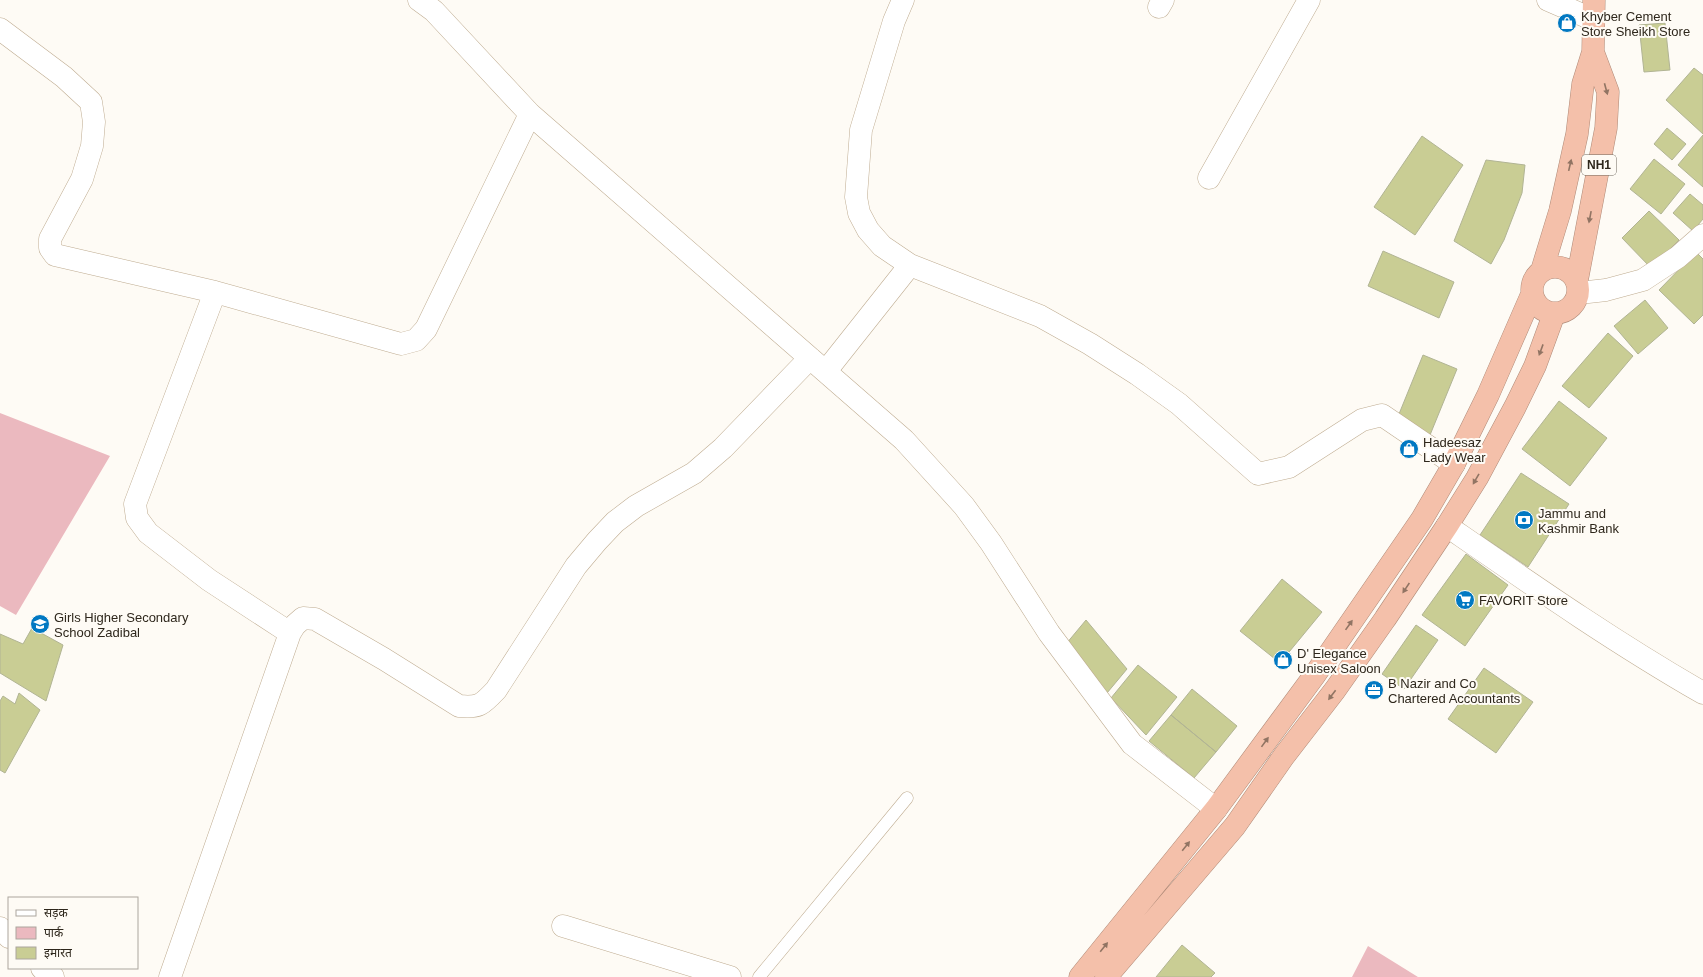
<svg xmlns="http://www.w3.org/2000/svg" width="1703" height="977" viewBox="0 0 1703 977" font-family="Arial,'Noto Sans Devanagari',sans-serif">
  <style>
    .green { fill: #ebb9bf }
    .building { fill: #c9cd94; stroke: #b1b494 }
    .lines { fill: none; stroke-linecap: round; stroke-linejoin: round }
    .lane-casing { stroke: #bfac91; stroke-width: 13 }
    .street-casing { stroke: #bfac91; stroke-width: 23 }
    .highway-casing { stroke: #af8a78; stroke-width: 23 }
    .lane { stroke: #fff; stroke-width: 12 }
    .street { stroke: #fff; stroke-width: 22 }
    .highway { stroke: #f4c0aa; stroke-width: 22 }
    .oneway { fill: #917463 }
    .labels { text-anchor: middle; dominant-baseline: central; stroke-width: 4; stroke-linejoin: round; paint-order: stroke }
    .shield { fill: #fefbf5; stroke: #6c675d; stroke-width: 1 }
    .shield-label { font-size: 12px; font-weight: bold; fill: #2e271c }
    .poi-label { font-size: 13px; fill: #2e271c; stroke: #fefbf5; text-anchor: start }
  </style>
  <rect width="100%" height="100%" fill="#fefbf5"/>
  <!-- green -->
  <path class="green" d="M0,413L110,456L16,615L0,606Z
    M1368,946L1418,977H1352Z"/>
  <!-- building -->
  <path class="building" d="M1665,23L1670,70L1644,72L1639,25Z
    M1694,68L1703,75V134L1666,100Z
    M1667,128L1686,144L1672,160L1654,144Z
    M1703,135V187L1678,165Z
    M1422,136L1463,165L1415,235L1374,207Z
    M1654,159L1685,184L1661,214L1630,189Z
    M1486,160L1525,165L1522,193L1504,240L1491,264L1454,241Z
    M1690,194L1703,205V219L1693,231L1673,213Z
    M1649,211L1679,240L1651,268L1622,238Z
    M1383,251L1454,282L1439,318L1368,286Z
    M1696,252L1703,259V315L1694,324L1659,290Z
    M1645,300L1668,328L1638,354L1614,326Z
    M1608,333L1633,356L1589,408L1562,386Z
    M1423,355L1457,369L1430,435L1399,414Z
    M1559,401L1607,438L1570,486L1522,449Z
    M1521,473L1569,504L1528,567L1480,535Z
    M1466,554L1508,585L1465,646L1422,615Z
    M1282,579L1322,612L1280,663L1240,631Z
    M1086,620L1127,669L1107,693L1066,644Z
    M1416,625L1438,640L1404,689L1382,674Z
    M32,628L63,645L46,701L0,673V634L23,644Z
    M1138,665L1177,697L1146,735L1111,698Z
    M1484,668L1533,702L1496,753L1448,719Z
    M1192,689L1237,726L1216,752L1171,715Z
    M19,693L40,710L5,773L0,770V701L3,696L15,704Z
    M1171,715L1216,752L1194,778L1149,741Z
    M1182,945L1215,973L1211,977H1156Z"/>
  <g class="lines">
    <!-- lane casing -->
    <g class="lane-casing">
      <path id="lane" d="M759,977L907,798"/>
    </g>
    <!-- street casing -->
    <g class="street-casing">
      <path id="street" d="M419,0L434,11L530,114L904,440L964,506L991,543L1049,633L1132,744L1216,809
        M903,0L894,21L861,130L856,197L859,213L868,230L882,246L910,265L1040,316L1090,344L1137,374L1179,404L1258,474L1289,467L1362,420L1382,415L1454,464
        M1548,0L1594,20
        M1159,7L1163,0
        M0,29L64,77L91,102L94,122L92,146L82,179L50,239V248L55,255L215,292L401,344L416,340L426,329L530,114
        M1209,178L1309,0
        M215,292L135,504L137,518L148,533L209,580L290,633
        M1579,293L1606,290L1643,280L1678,257L1703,235
        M826,371L910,265
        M1447,526C1531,584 1614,642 1703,693
        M563,926L730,977
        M0,928L9,937
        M42,968L53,977
        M170,977L290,633L295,625L303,618L315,619L384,659L459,706C479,708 482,705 496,690L576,566L597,541L615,522L636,506L694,473L723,448L810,358"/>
    </g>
    <!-- highway casing -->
    <g class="highway-casing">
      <path id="highway" d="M1532 290a23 23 0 1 1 46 0a23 23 0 1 1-46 0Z
        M1542,270L1560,211L1577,134L1583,84L1593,52L1594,0
        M1577,280L1606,128L1608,92L1593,52
        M1080,977L1216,809L1314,676L1422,519L1454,464L1488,395L1532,294
        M1106,977L1235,826L1284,756L1335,690L1385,619L1447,526L1477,478L1515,407L1535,366L1554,314"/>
    </g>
    <!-- lane -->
    <use href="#lane" class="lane"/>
    <!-- street -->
    <use href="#street" class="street"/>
    <!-- highway -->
    <use href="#highway" class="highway"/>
  </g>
  <!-- one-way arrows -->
  <defs><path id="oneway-solid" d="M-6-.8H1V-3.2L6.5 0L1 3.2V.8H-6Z"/></defs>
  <g class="oneway">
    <use href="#oneway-solid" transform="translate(1606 89) rotate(75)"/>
    <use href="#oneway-solid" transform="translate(1570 165) rotate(-77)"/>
    <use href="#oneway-solid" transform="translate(1590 217) rotate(101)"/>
    <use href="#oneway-solid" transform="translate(1541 350) rotate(110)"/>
    <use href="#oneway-solid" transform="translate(1476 479) rotate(120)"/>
    <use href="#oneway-solid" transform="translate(1406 588) rotate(124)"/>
    <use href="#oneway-solid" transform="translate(1349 625) rotate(-55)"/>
    <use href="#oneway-solid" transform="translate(1332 695) rotate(127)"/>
    <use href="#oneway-solid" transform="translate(1265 742) rotate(-54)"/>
    <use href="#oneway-solid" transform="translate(1186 846) rotate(-51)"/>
    <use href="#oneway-solid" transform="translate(1104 947) rotate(-51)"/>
  </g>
  <!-- icons -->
  <defs>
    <g id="shop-disc" transform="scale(1)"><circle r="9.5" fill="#0178c2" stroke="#fefbf5"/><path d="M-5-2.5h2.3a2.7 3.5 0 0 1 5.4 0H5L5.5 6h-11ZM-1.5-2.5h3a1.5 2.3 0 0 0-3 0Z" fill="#fff"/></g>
    <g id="bank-disc" transform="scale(1)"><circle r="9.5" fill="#0178c2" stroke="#fefbf5"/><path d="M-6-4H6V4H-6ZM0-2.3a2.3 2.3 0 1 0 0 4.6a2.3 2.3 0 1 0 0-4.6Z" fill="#fff"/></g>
    <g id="supermarket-disc" transform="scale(1)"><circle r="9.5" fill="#0178c2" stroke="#fefbf5"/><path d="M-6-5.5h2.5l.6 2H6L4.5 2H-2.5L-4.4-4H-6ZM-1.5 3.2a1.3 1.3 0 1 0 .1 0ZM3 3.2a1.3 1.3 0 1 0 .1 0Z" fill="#fff"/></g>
    <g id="school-disc" transform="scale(1)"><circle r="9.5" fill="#0178c2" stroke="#fefbf5"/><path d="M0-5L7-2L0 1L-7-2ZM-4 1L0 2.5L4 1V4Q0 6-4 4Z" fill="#fff"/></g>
    <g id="office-disc" transform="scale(1)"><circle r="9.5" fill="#0178c2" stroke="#fefbf5"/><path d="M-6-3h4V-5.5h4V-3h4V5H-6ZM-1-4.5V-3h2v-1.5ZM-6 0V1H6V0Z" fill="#fff"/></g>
  </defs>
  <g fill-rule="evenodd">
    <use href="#shop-disc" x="1567" y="23"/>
    <use href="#shop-disc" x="1409" y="449"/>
    <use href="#bank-disc" x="1524" y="520"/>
    <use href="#supermarket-disc" x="1465" y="600"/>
    <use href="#school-disc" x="40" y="624"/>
    <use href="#shop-disc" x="1283" y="660"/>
    <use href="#office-disc" x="1374" y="690"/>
  </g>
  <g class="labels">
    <!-- shield labels -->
    <rect class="shield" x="1582" y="155" width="34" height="20" rx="3"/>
    <g class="shield-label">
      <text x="1599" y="165">NH1</text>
    </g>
    <!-- poi labels -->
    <g class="poi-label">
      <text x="1581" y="16">Khyber Cement<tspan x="1581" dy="15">Store Sheikh Store</tspan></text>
      <text x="1423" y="442">Hadeesaz<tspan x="1423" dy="15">Lady Wear</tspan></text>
      <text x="1538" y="513">Jammu and<tspan x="1538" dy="15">Kashmir Bank</tspan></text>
      <text x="1479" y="600">FAVORIT Store</text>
      <text x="54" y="617">Girls Higher Secondary<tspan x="54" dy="15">School Zadibal</tspan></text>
      <text x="1297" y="653">D' Elegance<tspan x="1297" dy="15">Unisex Saloon</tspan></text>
      <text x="1388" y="683">B Nazir and Co<tspan x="1388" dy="15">Chartered Accountants</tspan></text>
    </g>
  </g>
  <!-- legend -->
  <rect x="8" y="897" width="130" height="72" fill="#fefbf5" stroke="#aba69e"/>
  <rect x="16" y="910" width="20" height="6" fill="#ffffff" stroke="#aba69e"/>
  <text x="44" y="917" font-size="12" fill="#2e271c">सड़क</text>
  <rect x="16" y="927" width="20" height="12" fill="#ebb9bf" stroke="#aba69e"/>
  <text x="44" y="937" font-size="12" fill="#2e271c">पार्क</text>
  <rect x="16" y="947" width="20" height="12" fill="#c9cd94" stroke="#aba69e"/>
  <text x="44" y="957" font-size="12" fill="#2e271c">इमारत</text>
</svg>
